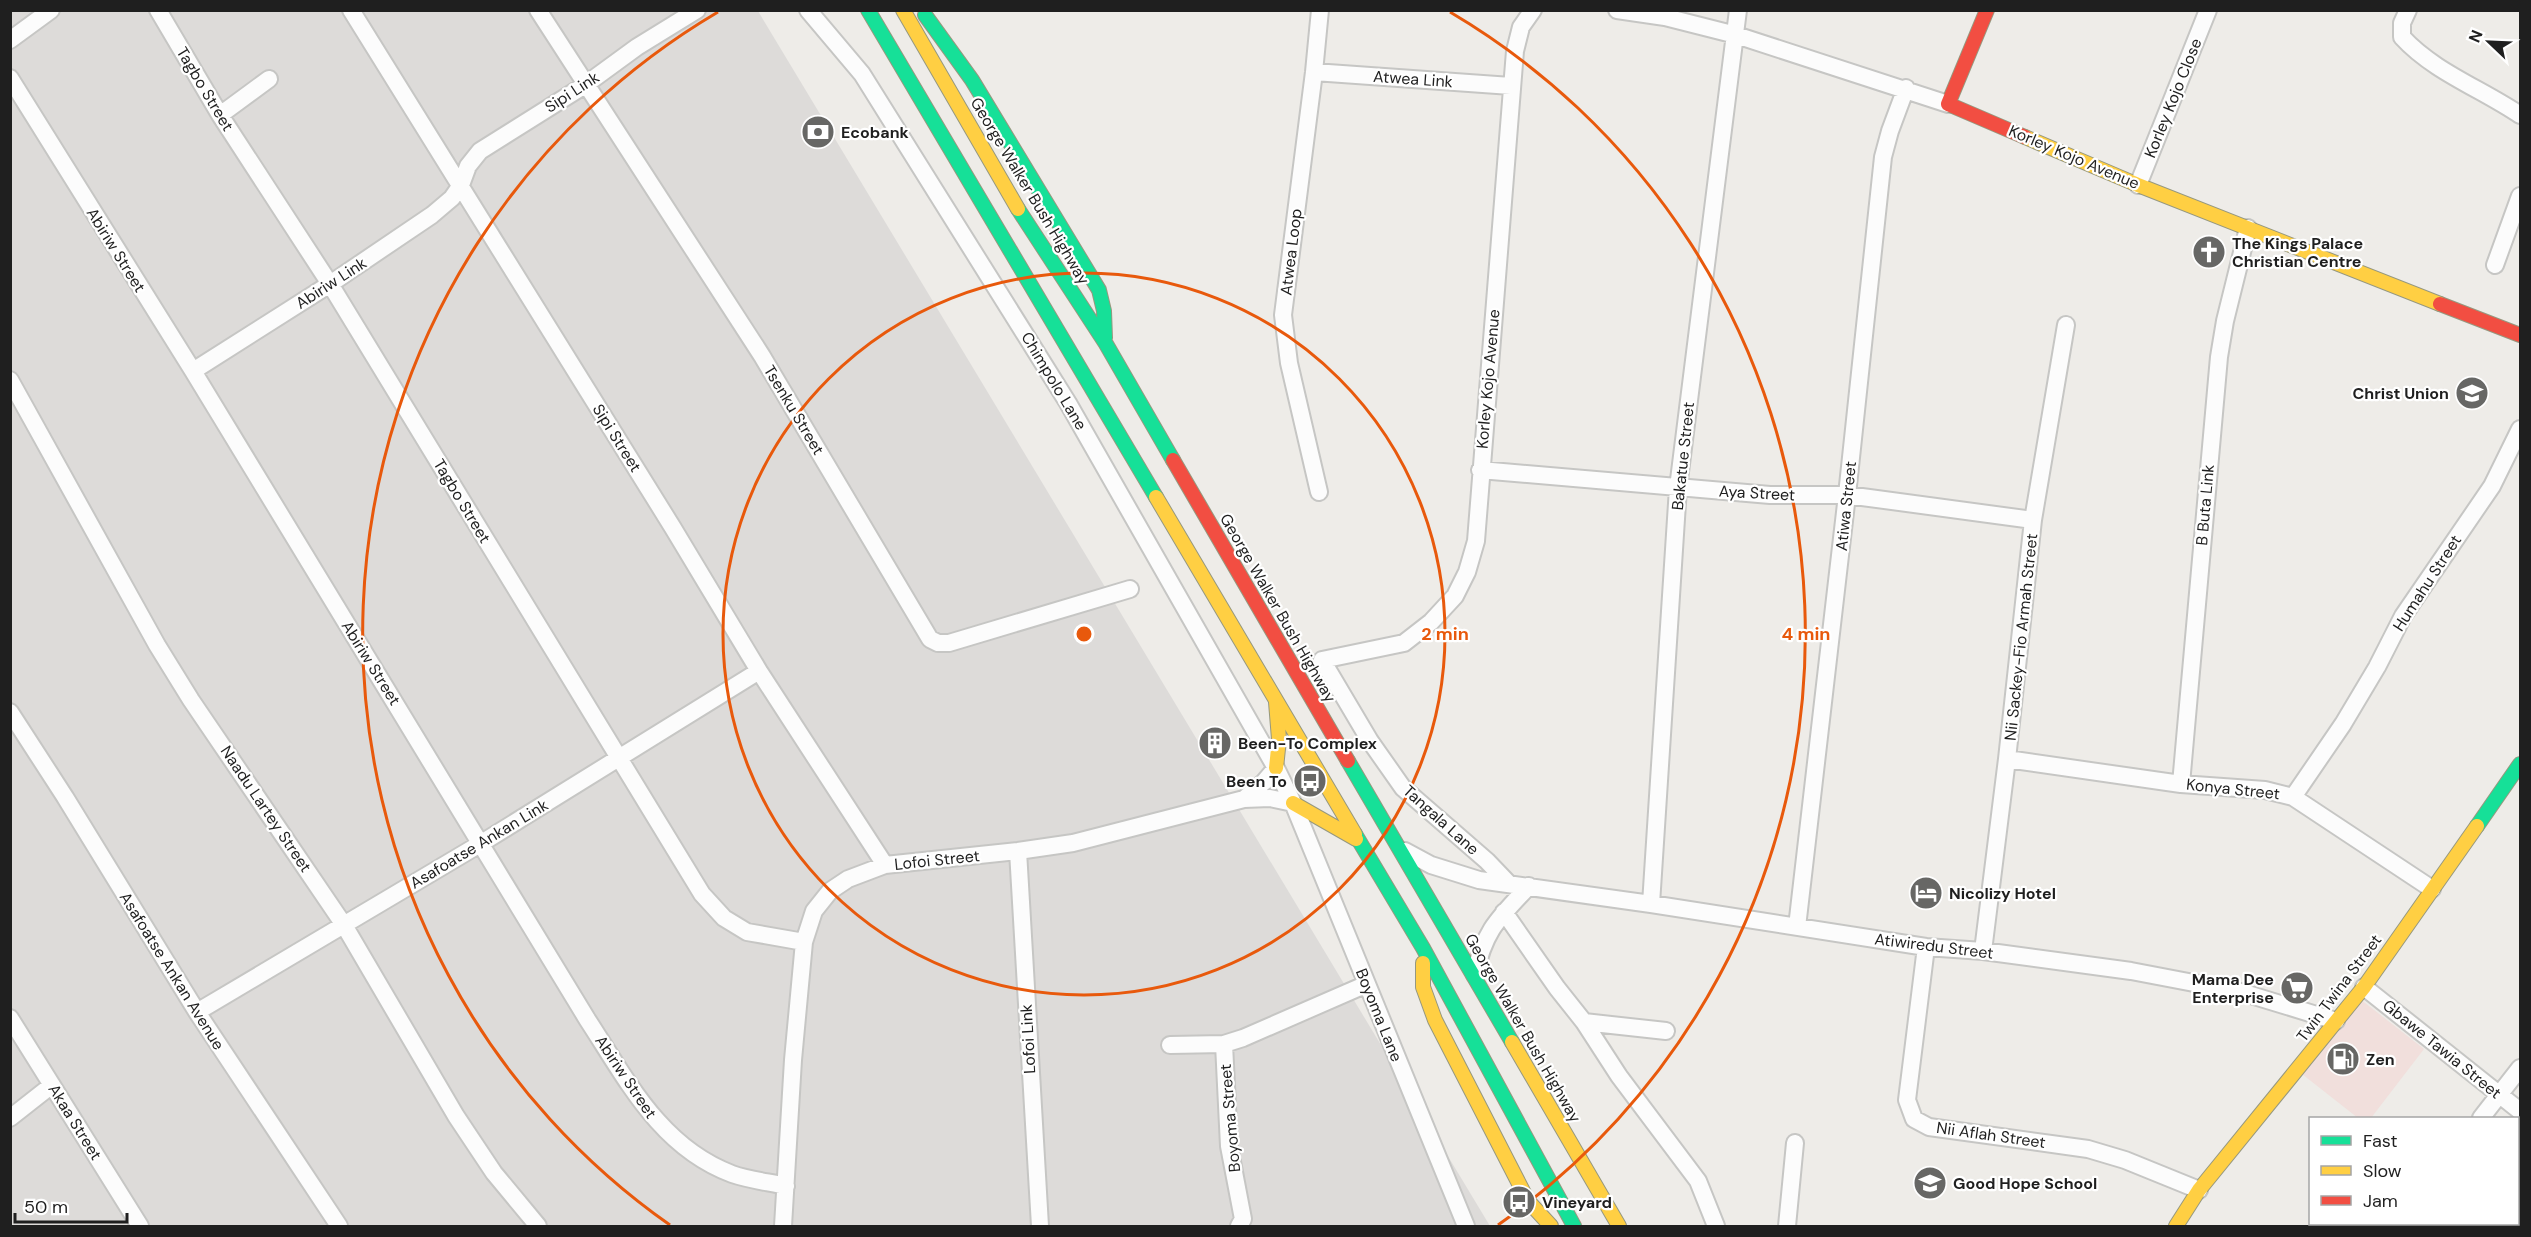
<svg xmlns="http://www.w3.org/2000/svg" width="2531" height="1237" viewBox="0 0 2531 1237" font-family="'DM Sans',sans-serif">
  <style>
    .residential { fill: #dddbd9 }
    .commercial { fill: #f1dfdc }
    .lines { fill: none; stroke-linecap: round; stroke-linejoin: round }
    .street-casing { stroke: #c6c6c4; stroke-width: 20 }
    .fast-casing { stroke: #96987f; stroke-width: 16 }
    .slow-casing { stroke: #96987f; stroke-width: 16 }
    .jam-casing { stroke: #96987f; stroke-width: 16 }
    .street { stroke: #fcfcfc; stroke-width: 16 }
    .fast { stroke: #16e098; stroke-width: 14 }
    .slow { stroke: #ffcf43; stroke-width: 14 }
    .jam { stroke: #f24e42; stroke-width: 14 }
    .ring { fill: none; stroke: #e8590c; stroke-width: 3 }
    .labels { text-anchor: middle; dominant-baseline: central; stroke-width: 4.5; stroke-linejoin: round; paint-order: stroke }
    .street-label { font-size: 16px; fill: #1f1f1f; stroke: #fff }
    .poi-label { font-size: 16px; font-weight: bold; fill: #1f1f1f; stroke: #fff; text-anchor: start }
    .centre { fill: #e8590c; stroke: #fff; stroke-width: 3 }
    .ring-label { font-size: 18px; text-anchor: middle; font-weight: bold; fill: #e8590c; stroke: #fff; stroke-width: 4.5; stroke-linejoin: round; paint-order: stroke }
  </style>
  <rect width="100%" height="100%" fill="#eeece8"/>
  <!-- residential -->
  <path class="residential" d="M10,11H758L1490,1226H11Z"/>
  <!-- commercial -->
  <path class="commercial" d="M2360,999L2424,1049L2371,1118H2358L2302,1074Z"/>
  <g class="lines">
    <!-- street casing -->
    <g class="street-casing">
      <path id="street" d="M158,10L220,115L330,284L702,894L724,918L747,932L804,942
        M351,10L673,528L759,671L885,865
        M538,10L762,356L930,639L938,643H949L1130,589
        M808,10L862,74L1068,403L1276,768L1293,803L1466,1226
        M1617,10L1665,17L1736,35L1948,104
        M2408,10L2402,23V37C2434,72 2482,89 2520,115
        M10,40L51,10
        M1314,72L1511,86
        M10,78L193,371L587,1019C627,1080 660,1147 732,1174C749,1180 768,1182 786,1186
        M220,115L269,79
        M2138,185L2208,10
        M2495,265L2520,196
        M193,371L330,284L432,215L452,198L461,185L468,166L480,151L585,85L637,47L697,10
        M10,380L157,645L191,700L344,925L456,1116L494,1173L538,1226
        M1480,470L1770,495H1847L2033,520
        M1319,492L1289,363L1283,315L1314,72L1320,10
        M10,712L65,797L197,1012L339,1226
        M2007,759L2181,784L2265,790L2293,797L2432,889
        M2181,784L2219,357L2225,321L2248,228
        M2293,797L2343,724L2377,667L2403,616L2492,486L2520,429
        M1244,799L1264,782L1276,768
        M1018,851L1040,1226
        M1405,851L1431,865L1479,880L1651,904L1926,947L1983,951L2131,971L2241,992L2336,1021
        M1509,884L1487,861L1403,788L1370,741L1322,660L1404,643L1431,622L1455,596L1467,572L1476,541L1515,51L1521,27L1533,10
        M1651,904L1678,488L1738,10
        M1504,912L1557,988L1584,1022L1619,1076L1698,1181L1716,1226
        M1797,927L1847,495L1883,157L1890,131L1906,88
        M1926,947L1907,1100L1914,1119L1929,1127L2088,1149L2125,1160L2199,1190
        M1983,951L2007,759L2033,520L2066,325
        M1475,975C1484,930 1499,918 1529,886
        M2364,987L2520,1111
        M197,1012L480,844L759,671
        M10,1018L140,1226
        M1584,1022L1666,1031
        M1224,1044L1229,1146L1243,1219L1239,1226
        M1170,1045L1224,1044L1243,1038L1367,984
        M10,1118L52,1085
        M2481,1118L2520,1068
        M783,1226L793,1060L804,942L814,911L830,891L848,879L885,865L1018,851L1073,843L1244,799L1270,798L1293,803
        M1787,1226L1795,1143
        M2401,1226L2403,1224"/>
    </g>
    <!-- fast casing -->
    <g class="fast-casing">
      <path id="fast" d="M868,10L1156,497
        M925,15L972,80L1099,290L1104,311L1105,338
        M1018,209L1106,344L1173,460
        M1348,761L1512,1042
        M2477,826L2520,764
        M1355,834L1423,948L1574,1226"/>
    </g>
    <!-- slow casing -->
    <g class="slow-casing">
      <path id="slow" d="M903,10L1018,209
        M2025,137L2138,185L2440,304
        M1156,497L1355,834
        M1276,702L1279,739L1276,768
        M1293,803L1356,839
        M1423,963V987L1435,1020L1528,1201L1551,1226
        M1512,1042L1619,1226
        M2176,1226L2199,1190L2364,987L2477,826"/>
    </g>
    <!-- jam casing -->
    <g class="jam-casing">
      <path id="jam" d="M1987,10L1948,104L2025,137
        M2440,304L2520,335
        M1173,460L1348,761"/>
    </g>
    <!-- street -->
    <use href="#street" class="street"/>
    <!-- fast -->
    <use href="#fast" class="fast"/>
    <!-- slow -->
    <use href="#slow" class="slow"/>
    <!-- jam -->
    <use href="#jam" class="jam"/>
  </g>
  <!-- distance rings -->
  <g class="ring">
    <circle cx="1084" cy="634" r="361"/>
    <path d="M670 1225A722 722 0 0 1 718 12M1450 12A722 722 0 0 1 1498 1225"/>
  </g>
  <!-- icons -->
  <defs>
    <g id="bank-disc" transform="scale(1.725)"><circle r="9.5" fill="#676765" stroke="#fff"/><path d="M-6-4H6V4H-6ZM0-2.3a2.3 2.3 0 1 0 0 4.6a2.3 2.3 0 1 0 0-4.6Z" fill="#fff"/></g>
    <g id="church-disc" transform="scale(1.725)"><circle r="9.5" fill="#676765" stroke="#fff"/><path d="M-1.2-6h2.4v3.5h3.3v2.4h-3.3V6h-2.4V-.1h-3.3v-2.4h3.3Z" fill="#fff"/></g>
    <g id="school-disc" transform="scale(1.725)"><circle r="9.5" fill="#676765" stroke="#fff"/><path d="M0-5L7-2L0 1L-7-2ZM-4 1L0 2.5L4 1V4Q0 6-4 4Z" fill="#fff"/></g>
    <g id="building-disc" transform="scale(1.725)"><circle r="9.5" fill="#676765" stroke="#fff"/><path d="M-4-6H4V6H1V3H-1V6H-4ZM-2.5-4.3h1.7v1.8h-1.7ZM.8-4.3h1.7v1.8H.8ZM-2.5-1h1.7V.8h-1.7ZM.8-1h1.7V.8H.8Z" fill="#fff"/></g>
    <g id="bus-disc" transform="scale(1.725)"><circle r="9.5" fill="#676765" stroke="#fff"/><path d="M-5-6H5V4H4V6H2V4H-2V6H-4V4H-5ZM-3.5-4V0h7V-4ZM-3.5 1.2v1.5H-2V1.2ZM2 1.2v1.5H3.5V1.2Z" fill="#fff"/></g>
    <g id="hotel-disc" transform="scale(1.725)"><circle r="9.5" fill="#676765" stroke="#fff"/><path d="M-6-4.5h1.5V1H6V5H4.5V3h-9V5H-6ZM-4 0a1.8 1.8 0 1 1 3.6 0ZM.5 0V-2.5h3Q6-2.5 6 0Z" fill="#fff"/></g>
    <g id="supermarket-disc" transform="scale(1.725)"><circle r="9.5" fill="#676765" stroke="#fff"/><path d="M-6-5.5h2.5l.6 2H6L4.5 2H-2.5L-4.4-4H-6ZM-1.5 3.2a1.3 1.3 0 1 0 .1 0ZM3 3.2a1.3 1.3 0 1 0 .1 0Z" fill="#fff"/></g>
    <g id="fuel-disc" transform="scale(1.725)"><circle r="9.5" fill="#676765" stroke="#fff"/><path d="M-5.5-6h7V0h2V4h1.3V-2.5L3-4.5l.8-.8L6-3V5H2.5V1h-1V6h-7ZM-4.2-4.7v3.2H.2V-4.7Z" fill="#fff"/></g>
  </defs>
  <g fill-rule="evenodd">
    <use href="#bank-disc" x="818" y="132"/>
    <use href="#church-disc" x="2209" y="252"/>
    <use href="#school-disc" x="2472" y="393"/>
    <use href="#building-disc" x="1215" y="743"/>
    <use href="#bus-disc" x="1310" y="781"/>
    <use href="#hotel-disc" x="1926" y="893"/>
    <use href="#supermarket-disc" x="2297" y="988"/>
    <use href="#fuel-disc" x="2343" y="1059"/>
    <use href="#school-disc" x="1930" y="1183"/>
    <use href="#bus-disc" x="1519" y="1202"/>
  </g>
  <g class="labels">
    <!-- street labels -->
    <g class="street-label">
      <text transform="translate(1413 79) rotate(4)">Atwea Link</text>
      <text transform="translate(205 89) rotate(59)">Tagbo Street</text>
      <text transform="translate(572 92) rotate(-33)">Sipi Link</text>
      <text transform="translate(2173 98) rotate(-68)">Korley Kojo Close</text>
      <text transform="translate(2074 157) rotate(23)">Korley Kojo Avenue</text>
      <text transform="translate(1030 191) rotate(59)">George Walker Bush Highway</text>
      <text transform="translate(116 250) rotate(58)">Abiriw Street</text>
      <text transform="translate(1291 252) rotate(-83)">Atwea Loop</text>
      <text transform="translate(331 283) rotate(-33)">Abiriw Link</text>
      <text transform="translate(1488 379) rotate(-85)">Korley Kojo Avenue</text>
      <text transform="translate(1054 381) rotate(59)">Chimpolo Lane</text>
      <text transform="translate(794 410) rotate(59)">Tsenku Street</text>
      <text transform="translate(617 438) rotate(58)">Sipi Street</text>
      <text transform="translate(1683 456) rotate(-84)">Bakatue Street</text>
      <text transform="translate(1757 493) rotate(3)">Aya Street</text>
      <text transform="translate(462 501) rotate(59)">Tagbo Street</text>
      <text transform="translate(2205 505) rotate(-85)">B Buta Link</text>
      <text transform="translate(1846 506) rotate(-84)">Atiwa Street</text>
      <text transform="translate(2427 583) rotate(-57)">Humahu Street</text>
      <text transform="translate(1278 608) rotate(60)">George Walker Bush Highway</text>
      <text transform="translate(2021 637) rotate(-84)">Nii Sackey-Fio Armah Street</text>
      <text transform="translate(371 663) rotate(58)">Abiriw Street</text>
      <text transform="translate(2233 789) rotate(6)">Konya Street</text>
      <text transform="translate(266 809) rotate(56)">Naadu Lartey Street</text>
      <text transform="translate(1441 820) rotate(42)">Tangala Lane</text>
      <text transform="translate(479 844) rotate(-31)">Asafoatse Ankan Link</text>
      <text transform="translate(937 860) rotate(-6)">Lofoi Street</text>
      <text transform="translate(1934 946) rotate(7)">Atiwiredu Street</text>
      <text transform="translate(172 971) rotate(58)">Asafoatse Ankan Avenue</text>
      <text transform="translate(2339 988) rotate(-53)">Twin Twina Street</text>
      <text transform="translate(1379 1015) rotate(68)">Boyoma Lane</text>
      <text transform="translate(1523 1028) rotate(60)">George Walker Bush Highway</text>
      <text transform="translate(1028 1039) rotate(-93)">Lofoi Link</text>
      <text transform="translate(2442 1049) rotate(39)">Gbawe Tawia Street</text>
      <text transform="translate(626 1077) rotate(56)">Abiriw Street</text>
      <text transform="translate(1230 1118) rotate(-95)">Boyoma Street</text>
      <text transform="translate(75 1122) rotate(58)">Akaa Street</text>
      <text transform="translate(1991 1135) rotate(8)">Nii Aflah Street</text>
    </g>
    <!-- poi labels -->
    <g class="poi-label">
      <text x="841" y="132">Ecobank</text>
      <text x="2232" y="243">The Kings Palace<tspan x="2232" dy="18">Christian Centre</tspan></text>
      <text x="2449" y="393" text-anchor="end">Christ Union</text>
      <text x="1238" y="743">Been-To Complex</text>
      <text x="1287" y="781" text-anchor="end">Been To</text>
      <text x="1949" y="893">Nicolizy Hotel</text>
      <text x="2274" y="979" text-anchor="end">Mama Dee<tspan x="2274" dy="18">Enterprise</tspan></text>
      <text x="2366" y="1059">Zen</text>
      <text x="1953" y="1183">Good Hope School</text>
      <text x="1542" y="1202">Vineyard</text>
    </g>
  </g>
  <circle cx="1084" cy="634" r="9" class="centre"/>
  <g class="ring-label">
    <text x="1445" y="640">2 min</text>
    <text x="1806" y="640">4 min</text>
  </g>
  <!-- border -->
  <rect width="2531" height="1237" fill="none" stroke="#1f1f1f" stroke-width="24"/>
  <!-- legend -->
  <rect x="2309" y="1117" width="210" height="108" fill="#ffffff" stroke="#a5a5a5" stroke-width="1.5"/>
  <rect x="2321" y="1136" width="30" height="9" fill="#16e098" stroke="#a5a5a5" stroke-width="1.5"/>
  <text x="2363" y="1147" font-size="18" fill="#1f1f1f">Fast</text>
  <rect x="2321" y="1166" width="30" height="9" fill="#ffcf43" stroke="#a5a5a5" stroke-width="1.5"/>
  <text x="2363" y="1177" font-size="18" fill="#1f1f1f">Slow</text>
  <rect x="2321" y="1196" width="30" height="9" fill="#f24e42" stroke="#a5a5a5" stroke-width="1.5"/>
  <text x="2363" y="1207" font-size="18" fill="#1f1f1f">Jam</text>
  <!-- north arrow -->
  <g transform="translate(2489 42) rotate(293)" stroke="#ffffff" stroke-width="4.5" paint-order="stroke">
  <path d="M0-4.5L10 22L0 15L-10 22Z" fill="#1f1f1f"/>
  <text y="-9" font-size="16" font-weight="bold" text-anchor="middle" fill="#1f1f1f">N</text>
  </g>
  <!-- scale -->
  <path d="M15 1213v9h112v-9" fill="none" stroke="#1f1f1f" stroke-width="3"/>
  <text x="24" y="1213" font-size="18" fill="#1f1f1f" stroke="#ffffff" stroke-width="4.5" paint-order="stroke">50 m</text>
</svg>
